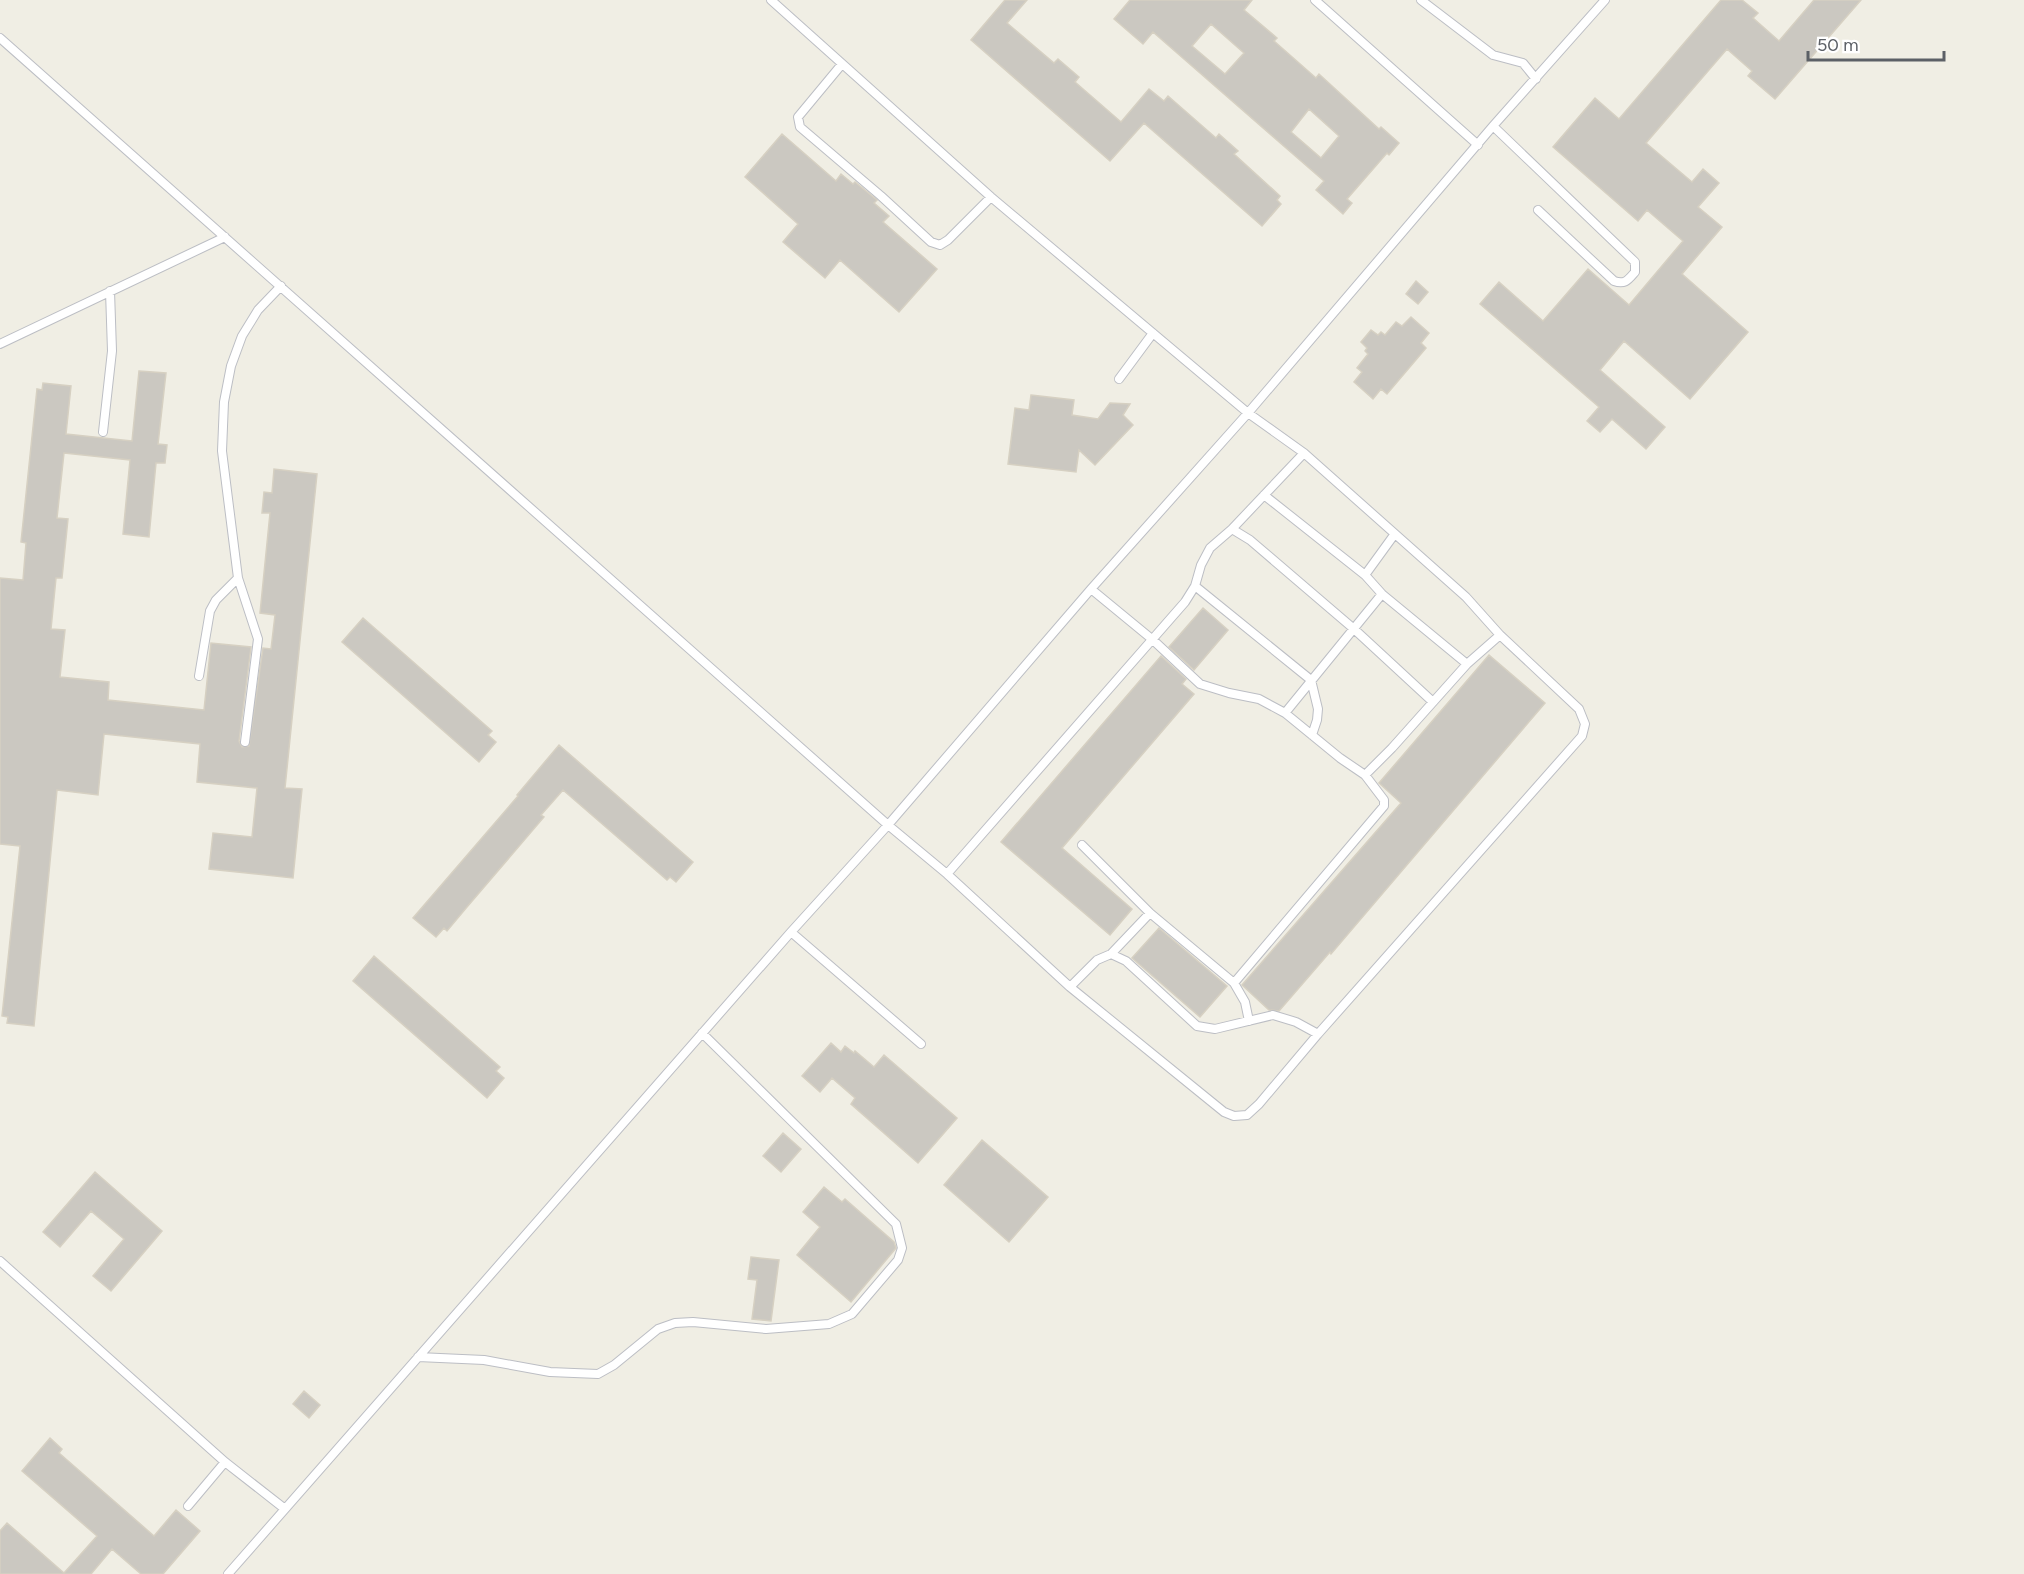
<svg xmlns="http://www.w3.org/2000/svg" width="2024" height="1574" viewBox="0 0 2024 1574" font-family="Figtree,sans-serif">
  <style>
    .building { fill: #cbc8c1; stroke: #d6d0c2; stroke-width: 1.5; fill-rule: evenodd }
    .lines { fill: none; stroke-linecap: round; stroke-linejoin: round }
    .service-casing { stroke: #bcbec4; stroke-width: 10 }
    .service { stroke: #fff; stroke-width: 8 }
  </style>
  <rect width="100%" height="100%" fill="#f0eee4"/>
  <!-- building -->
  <path class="building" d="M1005,0H1027L1007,23L1054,63L1058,59L1079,77L1075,82L1121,122L1149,89L1164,101L1168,96L1216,138L1219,134L1238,151L1234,154L1280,196L1277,200L1281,204L1262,226L1144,123L1110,161L971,40Z
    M1130,0H1252L1244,10L1277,38L1274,41L1316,78L1319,74L1379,129L1381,127L1399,143L1389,155L1387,153L1347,199L1352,203L1343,214L1316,190L1324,181L1153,32L1143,44L1114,19ZM1211,24L1244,53L1225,74L1192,46ZM1309,109L1339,136L1321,158L1291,132Z
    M1721,0H1742L1758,13L1753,18L1779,41L1814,0H1861L1775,99L1748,76L1752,71L1727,49L1646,143L1692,182L1703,169L1719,183L1698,207L1722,227L1682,274L1748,332L1690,399L1624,341L1600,370L1665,427L1646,449L1612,419L1600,432L1587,421L1599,407L1480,304L1499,282L1543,321L1588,269L1629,305L1683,241L1647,210L1638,221L1553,147L1595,98L1619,119Z
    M782,134L836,181L841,174L853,184L855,182L877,200L874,203L889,216L883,222L937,269L899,312L840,260L825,278L783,242L798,224L745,177Z
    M1416,281L1428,292L1418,304L1406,294Z
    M1411,317L1429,333L1421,343L1426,348L1387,394L1381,389L1373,399L1354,382L1362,372L1357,368L1368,354L1365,351L1367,348L1361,342L1371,330L1378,335L1381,332L1385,335L1396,322L1402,326Z
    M139,371L166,373L158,444L167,445L165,463H156L149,537L123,534L130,460L64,453L57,518L68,519L62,578H56L51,629L65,630L60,677L109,682L108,700L204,710L211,643L251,647L239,741L242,747L249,746L263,648L271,649L275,615L260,613L270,513H262L264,492L272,493L274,469L317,474L285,788L302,789L293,878L209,869L213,833L252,837L257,788L197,782L200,744L104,734L98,795L57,790L34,1026L7,1023L8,1017L2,1016L20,846L0,844V578L23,580L26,543L21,542L37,389L42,390L43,383L71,386L66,434L132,441Z
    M1031,395L1074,400L1072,415L1098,419L1110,403L1130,404L1123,415L1133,425L1095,465L1079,450L1076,472L1008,464L1015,408L1029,410Z
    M1203,608L1228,630L1194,670L1169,647Z
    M363,618L492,731L488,735L496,742L479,762L342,642Z
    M1489,655L1545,703L1331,954L1330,952L1279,1011L1269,1010L1242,985L1401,803L1379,783Z
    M1161,656L1186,679L1182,684L1194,694L1062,848L1132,909L1110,935L1001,842Z
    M559,745L693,862L676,882L670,877L667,880L563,790L541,815L544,817L467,907L447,931L444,928L436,937L413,918L518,796L517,795Z
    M1159,928L1227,986L1200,1017L1132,958Z
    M374,956L500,1067L496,1071L504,1078L487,1098L353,981Z
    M831,1043L841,1052L845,1046L854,1053L855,1051L874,1067L884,1055L957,1118L918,1163L851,1104L855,1098L832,1078L820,1092L802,1076Z
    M783,1133L801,1149L781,1172L763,1156Z
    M982,1140L1048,1197L1009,1242L944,1185Z
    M95,1172L162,1231L111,1291L93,1276L124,1239L91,1211L60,1247L43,1232Z
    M824,1187L842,1202L845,1199L894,1242L896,1248L851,1302L797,1255L820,1227L803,1212Z
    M751,1257L779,1260L771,1321L752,1319L757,1280L748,1279Z
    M304,1391L320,1405L309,1418L293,1404Z
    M50,1438L62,1449L59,1453L154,1536L176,1510L200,1531L163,1574H141L112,1549L91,1574H0V1531L7,1523L64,1573L97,1536L22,1471Z"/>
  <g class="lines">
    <!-- service casing -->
    <g class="service-casing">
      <path id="service" d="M1315,0L1478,145
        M1421,0L1493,55L1523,63L1536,79
        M0,38L888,825L947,874L1070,987L1224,1112L1234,1116L1247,1115L1259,1104L1318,1034L1582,736L1585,724L1579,709L1500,635L1466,597L1304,453L1248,413L991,197L771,0
        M842,64L798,117L800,127L881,196L931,242L940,245L948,240L991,197
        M1493,126L1635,262V272C1628,280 1625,285 1614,281L1538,210
        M0,344L225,237
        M1119,379L1153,333
        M103,432L112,351L110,291
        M1264,495L1365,575L1382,594L1467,664
        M1232,529L1250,540L1354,629L1433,702
        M1365,575L1394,535
        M1195,586L1311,680L1318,709L1317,720L1312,735
        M1091,589L1153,640L1200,684L1229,693L1259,699L1285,713L1340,758L1365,775L1392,748L1467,664L1500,635
        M199,676L210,611L216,600L238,578
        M1285,713L1382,594
        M245,742L258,639L238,578L222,451L224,402L231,366L242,336L258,310L281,286
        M1082,845L1150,913L1234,983L1245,1002L1249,1021
        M947,874L1185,602L1195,586L1201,565L1210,548L1232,529L1304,453
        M791,932L921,1044
        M1111,954L1150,913
        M1234,983L1384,806V800L1365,775
        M1070,987L1097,960L1111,954L1126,961L1197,1026L1215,1029L1273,1015L1296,1022L1318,1034
        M0,1261L225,1462L285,1509
        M418,1357L484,1360L550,1372L598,1374L614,1365L658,1329L675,1323L693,1322L766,1329L829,1324L852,1314L898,1260L902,1248L896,1224L702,1033
        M188,1506L225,1462
        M228,1574L791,932L888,825L1091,589L1248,413L1493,126L1605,0"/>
    </g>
    <!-- service -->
    <use href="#service" class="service"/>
  </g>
  <!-- scale -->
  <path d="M1808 51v9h136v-9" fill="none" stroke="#5c6066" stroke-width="3"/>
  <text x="1817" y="51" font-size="18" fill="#5c6066" stroke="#ffffff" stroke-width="4.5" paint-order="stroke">50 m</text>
</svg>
